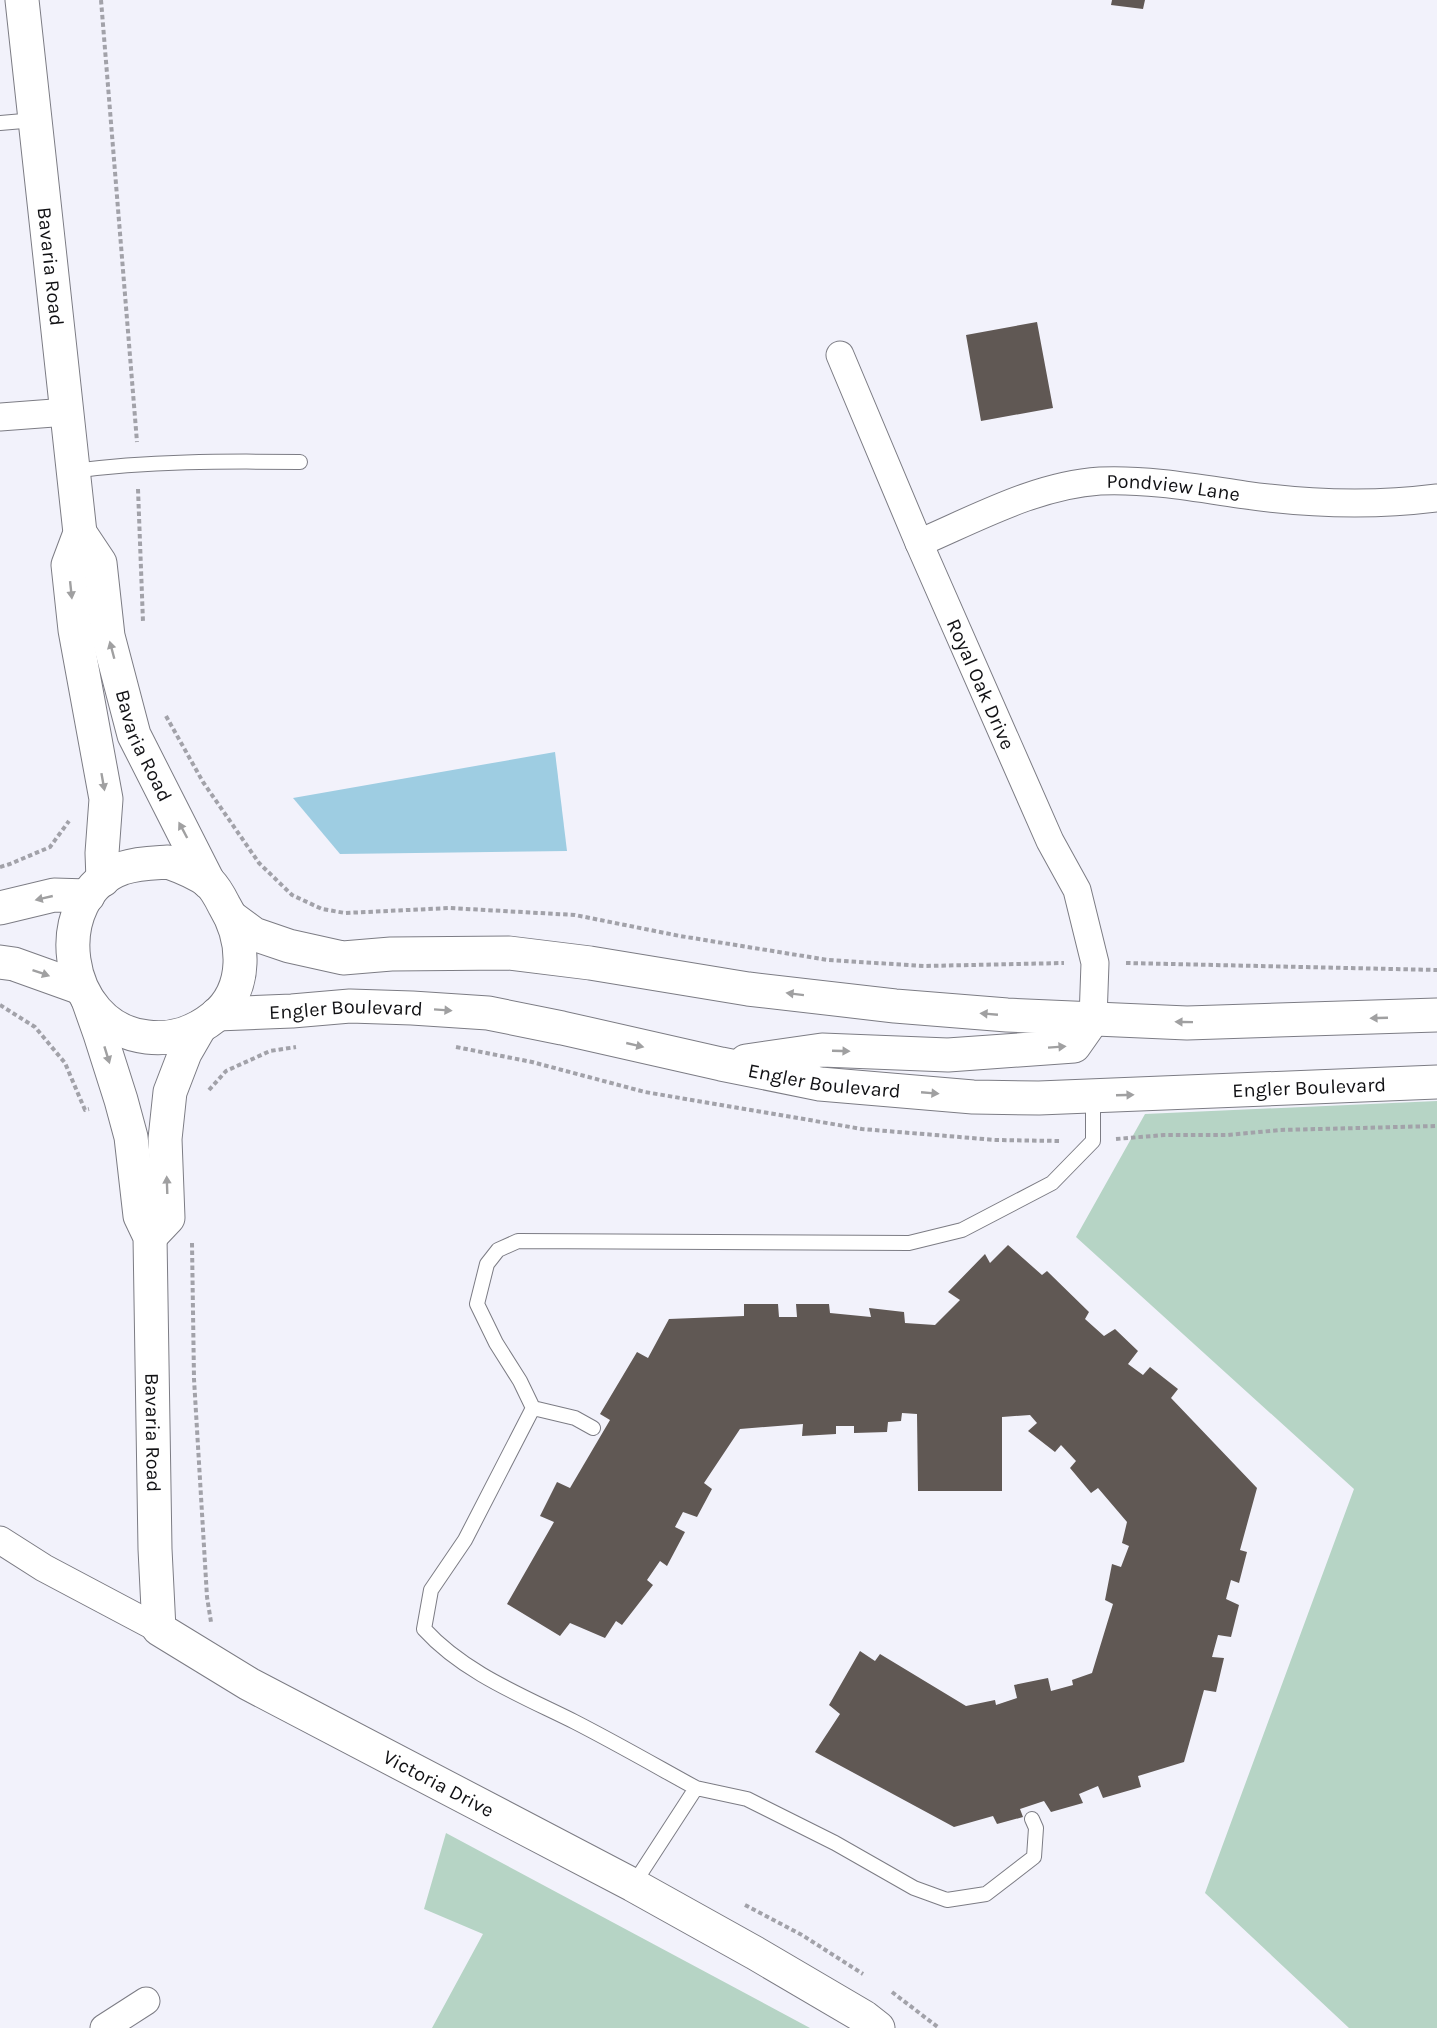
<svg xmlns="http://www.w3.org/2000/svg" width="1437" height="2028" viewBox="0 0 1437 2028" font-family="Karla,sans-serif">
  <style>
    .green { fill: #b6d4c5 }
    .water { fill: #9ecde2 }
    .building { fill: #605854 }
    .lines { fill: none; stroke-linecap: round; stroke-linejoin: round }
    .lane-casing { stroke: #7c7c84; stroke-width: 16 }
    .street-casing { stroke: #7c7c84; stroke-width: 29 }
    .secondary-casing { stroke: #7c7c84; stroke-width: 35 }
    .path { stroke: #a2a2a9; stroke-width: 4; stroke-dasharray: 4.5 3; stroke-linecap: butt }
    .lane { stroke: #fff; stroke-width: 14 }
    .street { stroke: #fff; stroke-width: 27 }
    .secondary { stroke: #fff; stroke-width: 33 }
    .oneway { fill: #a0a0a1 }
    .labels { text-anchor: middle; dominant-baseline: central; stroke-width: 6; stroke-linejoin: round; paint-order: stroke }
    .street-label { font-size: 20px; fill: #111114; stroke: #f2f2fb }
  </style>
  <rect width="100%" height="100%" fill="#f2f2fb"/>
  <!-- green -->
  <path class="green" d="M1437,1101V2028H1349L1205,1893L1354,1489L1076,1237L1145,1114Z
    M446,1833L810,2028H432L483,1934L424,1909Z"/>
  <!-- water -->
  <path class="water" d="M555,752L567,851L340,854L293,798Z"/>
  <!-- building -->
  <path class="building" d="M1112,0H1145L1143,9L1111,5Z
    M1037,322L1053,408L981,421L966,335Z
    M1008,1245L1042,1275L1047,1271L1089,1312L1085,1319L1104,1336L1115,1329L1138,1351L1128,1364L1143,1375L1150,1367L1178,1389L1171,1398L1257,1488L1240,1550L1247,1552L1239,1583L1231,1580L1226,1599L1239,1605L1231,1637L1218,1635L1212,1657L1224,1658L1216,1692L1204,1690L1184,1762L1138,1776L1141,1787L1103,1798L1098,1786L1079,1794L1083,1803L1051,1812L1044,1801L1020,1809L1023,1817L997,1824L993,1816L954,1827L815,1752L840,1714L829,1705L860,1651L875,1661L880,1654L966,1706L995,1700L996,1705L1017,1698L1014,1685L1048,1678L1051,1691L1073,1685L1072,1680L1092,1673L1113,1604L1105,1600L1112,1564L1121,1567L1129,1546L1122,1543L1127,1522L1098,1488L1091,1493L1070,1468L1076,1461L1061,1445L1055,1452L1028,1431L1037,1423L1030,1415L1002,1417V1491H918L917,1414L902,1413L901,1421L888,1422L887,1432L854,1433V1426H836V1434L802,1436L803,1424L740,1429L704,1483L712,1489L697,1517L683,1512L675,1527L685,1532L667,1566L660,1561L647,1580L653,1585L622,1625L616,1621L605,1638L570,1623L560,1636L507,1604L554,1522L540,1516L557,1482L570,1488L610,1420L600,1414L637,1352L648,1358L669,1319L744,1316V1304H778L779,1317H797L796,1304H829L830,1313L871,1317L869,1308L904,1312L905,1323L935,1325L960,1300L948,1292L985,1254L990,1263Z"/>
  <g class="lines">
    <!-- lane casing -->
    <g class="lane-casing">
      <path id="lane" d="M0,123L35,120
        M73,471C148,461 224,461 300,462
        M533,1408L575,1418L593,1428
        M696,1788L747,1799L835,1843L914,1888L947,1900L986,1894L1034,1857L1036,1828L1032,1819
        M633,1885L696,1788C656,1766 616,1743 575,1722C523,1696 464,1673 424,1629L431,1590L465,1540L533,1408L520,1381L496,1343L477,1304L487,1264L498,1250L518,1241L909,1243L962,1230L1052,1183L1093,1141V1096"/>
    </g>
    <!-- street casing -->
    <g class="street-casing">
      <g id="street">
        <path id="s1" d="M840,355L919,543L1050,841L1077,890L1095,963L1093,1019"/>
        <path d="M0,417L67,412"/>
        <path id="s2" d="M919,543C977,518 1037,485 1100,481C1150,479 1197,488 1245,495C1308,504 1374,506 1437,498"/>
        <path d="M0,1540L44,1568L159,1629"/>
        <path d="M104,2028L146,2001"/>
      </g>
    </g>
    <!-- secondary casing -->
    <g class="secondary-casing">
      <g id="secondary">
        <path id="s3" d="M22,0L80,533L68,565L75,630L106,799L102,853L103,880"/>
        <path id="s4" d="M80,533L100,563L108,636L134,735L209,883"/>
        <path d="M168,862C182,867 197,873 209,882C215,888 220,897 224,905C245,939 249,989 214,1017C194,1033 173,1040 147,1037C62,1028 45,896 123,868C138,863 153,863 168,862Z"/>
        <path d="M0,908L54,895L88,896"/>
        <path d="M231,917L254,934L289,946L343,958L391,954L509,953L590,963L748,989L895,1006L1007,1015L1187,1023L1437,1015"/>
        <path d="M0,962L14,964L81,988"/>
        <path id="s5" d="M88,1000L100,1034L121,1100L131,1137L140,1216L150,1237L155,1549L159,1629L249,1684L633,1885L755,1953L864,2017L878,2028"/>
        <path id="s6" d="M217,1014L292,1011L350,1006L412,1008L488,1013L562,1028L721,1064L820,1084L973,1097L1039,1098L1437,1082"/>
        <path d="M746,1061L822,1050L948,1055L1074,1046L1093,1019"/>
        <path d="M150,1237L168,1218L165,1139L170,1092L185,1053L200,1027"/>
      </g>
    </g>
    <!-- path -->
    <path class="path" d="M101,0L137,442
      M138,489L143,622
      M166,716L203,782L259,863L292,895L322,909L345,913L450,908L575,915L680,936L828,960L924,966L1064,963
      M0,867L10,864L50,847L69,821
      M1126,963L1437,970
      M0,1005L35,1027L65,1063L85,1110L89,1109
      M456,1047L532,1062L645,1092L862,1129L996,1140L1060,1141
      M209,1090L226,1071L270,1051L296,1047
      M1116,1139L1164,1135H1228L1280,1130L1437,1126
      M192,1243L194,1379L207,1597L211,1622
      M745,1905L802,1935L863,1974
      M892,1992L939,2028"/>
    <!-- lane -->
    <use href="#lane" class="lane"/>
    <!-- street -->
    <use href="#street" class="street"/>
    <!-- secondary -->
    <use href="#secondary" class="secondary"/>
  </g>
  <!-- one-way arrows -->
  <defs><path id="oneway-solid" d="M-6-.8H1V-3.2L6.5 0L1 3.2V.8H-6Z" transform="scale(1.5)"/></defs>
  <g class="oneway">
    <use href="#oneway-solid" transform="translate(71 590) rotate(84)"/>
    <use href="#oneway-solid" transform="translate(112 650) rotate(-105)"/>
    <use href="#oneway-solid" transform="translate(103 782) rotate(80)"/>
    <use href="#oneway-solid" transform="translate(183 830) rotate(-118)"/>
    <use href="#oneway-solid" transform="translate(44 898) rotate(167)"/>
    <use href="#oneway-solid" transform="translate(41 973) rotate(19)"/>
    <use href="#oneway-solid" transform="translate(795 994) rotate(-173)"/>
    <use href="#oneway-solid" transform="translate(443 1010) rotate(4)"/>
    <use href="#oneway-solid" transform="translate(989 1014) rotate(-175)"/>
    <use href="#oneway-solid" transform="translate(1379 1018) rotate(178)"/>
    <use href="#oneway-solid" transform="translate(1184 1022) rotate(-179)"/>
    <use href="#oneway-solid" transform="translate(635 1045) rotate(13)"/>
    <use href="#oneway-solid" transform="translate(1057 1047) rotate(-4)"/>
    <use href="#oneway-solid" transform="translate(841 1051) rotate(2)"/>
    <use href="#oneway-solid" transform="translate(107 1055) rotate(73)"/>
    <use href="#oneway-solid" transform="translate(930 1093) rotate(5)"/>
    <use href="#oneway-solid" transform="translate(1125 1095) rotate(-2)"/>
    <use href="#oneway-solid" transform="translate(167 1185) rotate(-92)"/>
  </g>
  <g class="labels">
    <!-- street labels -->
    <g class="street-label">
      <text stroke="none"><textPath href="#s3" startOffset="268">Bavaria Road</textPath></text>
      <text stroke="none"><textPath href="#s2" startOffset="266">Pondview Lane</textPath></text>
      <text stroke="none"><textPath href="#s1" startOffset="358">Royal Oak Drive</textPath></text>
      <text stroke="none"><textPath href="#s4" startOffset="225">Bavaria Road</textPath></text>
      <text stroke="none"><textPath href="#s6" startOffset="129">Engler Boulevard</textPath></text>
      <text stroke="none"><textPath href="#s6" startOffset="615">Engler Boulevard</textPath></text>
      <text stroke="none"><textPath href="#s6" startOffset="1101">Engler Boulevard</textPath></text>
      <text stroke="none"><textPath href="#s5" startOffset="442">Bavaria Road</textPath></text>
      <text stroke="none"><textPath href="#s5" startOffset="958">Victoria Drive</textPath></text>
    </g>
  </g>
</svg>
